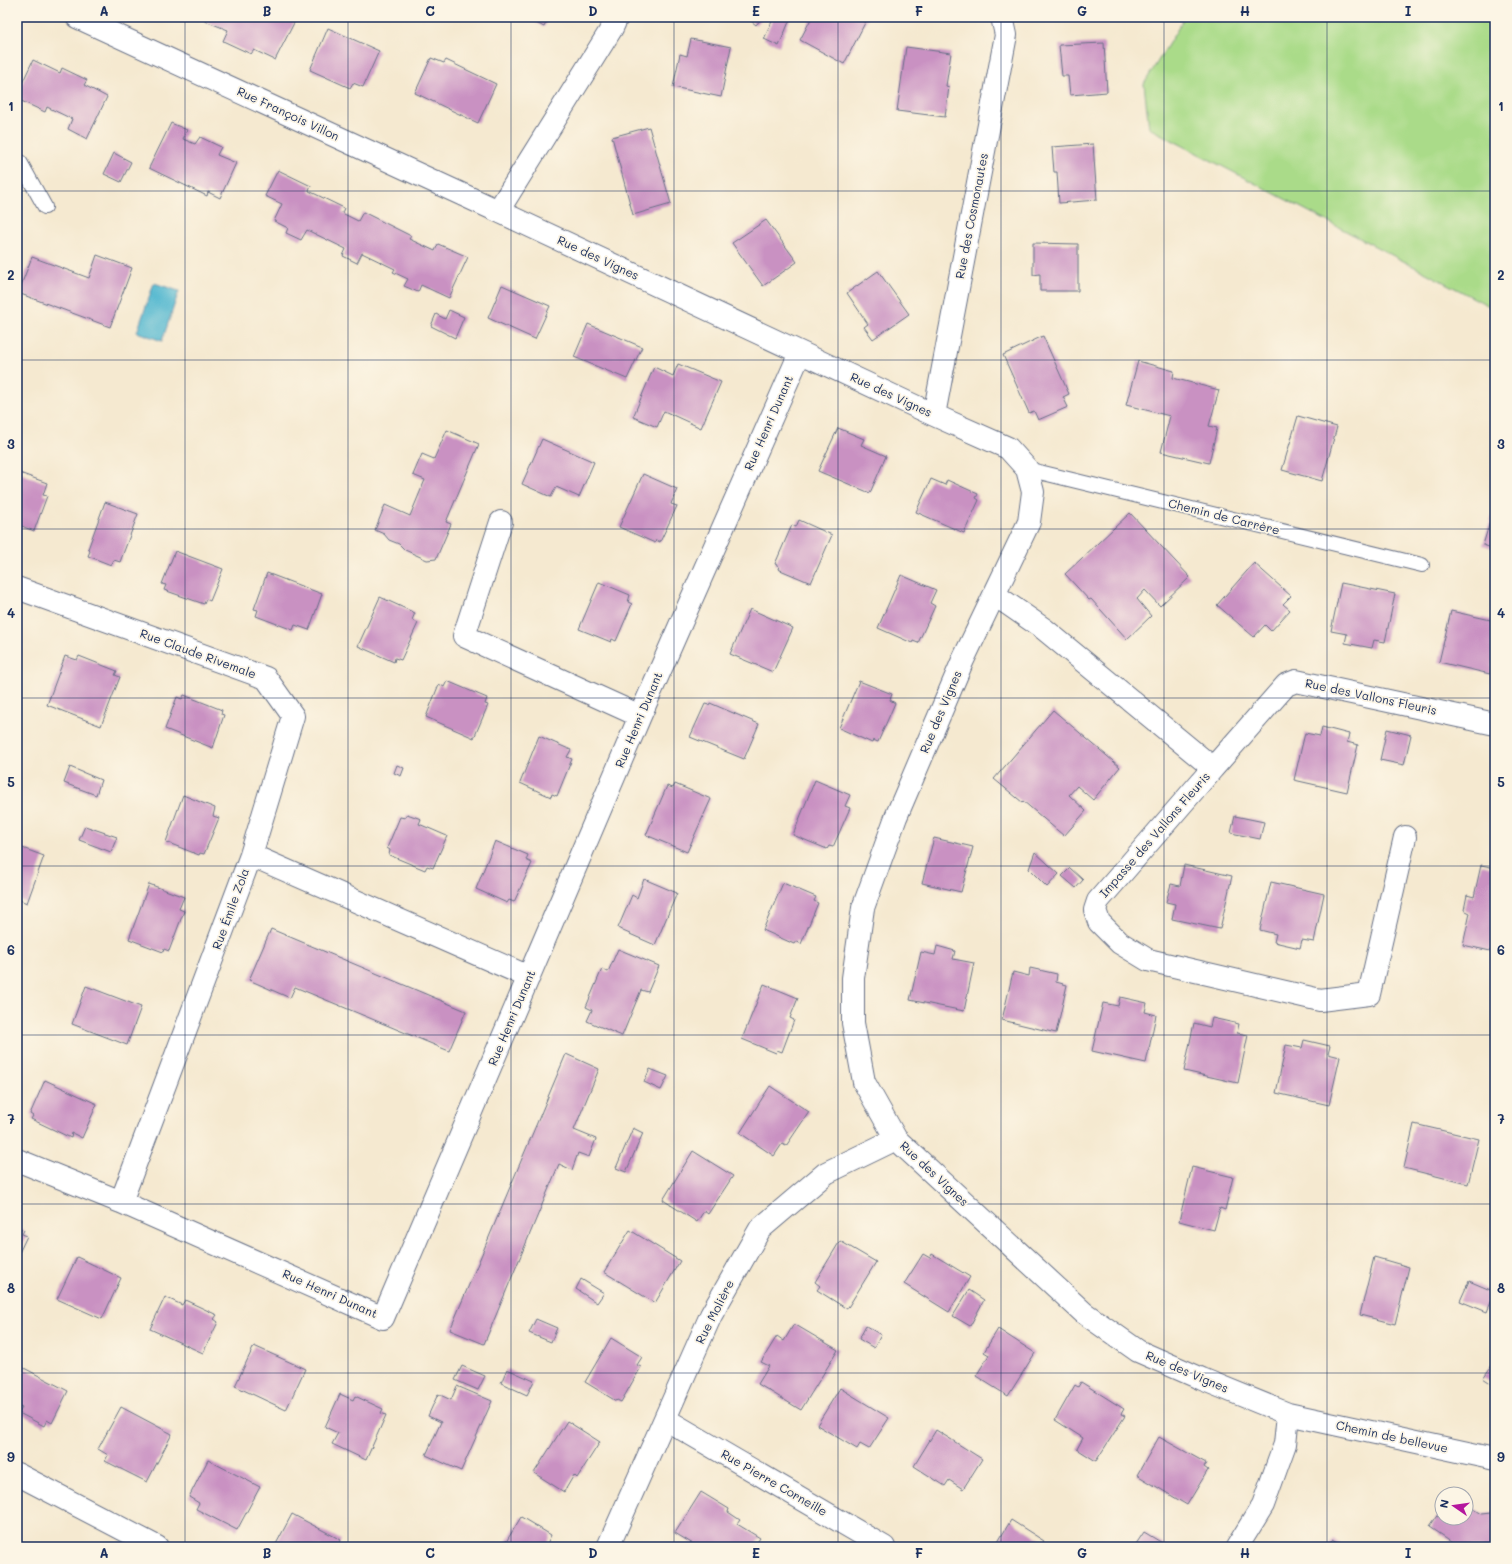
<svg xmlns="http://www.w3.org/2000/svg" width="1512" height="1564" font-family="Mali,sans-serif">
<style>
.green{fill:#aadb89;stroke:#628574}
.water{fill:#52b8d0;stroke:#367497}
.building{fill:#c991c2}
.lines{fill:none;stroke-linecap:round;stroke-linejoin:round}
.lane-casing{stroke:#677086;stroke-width:16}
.street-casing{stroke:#677086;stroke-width:24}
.lane{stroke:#fff;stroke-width:14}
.street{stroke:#fff;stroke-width:22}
.grid{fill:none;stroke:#1b2f5e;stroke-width:1;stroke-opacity:0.55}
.labels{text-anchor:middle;stroke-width:3.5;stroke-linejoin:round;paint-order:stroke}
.street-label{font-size:12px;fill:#1b2f5e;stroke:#fcf5e5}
.neatline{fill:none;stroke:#1b2f5e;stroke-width:1.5}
.grid-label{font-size:13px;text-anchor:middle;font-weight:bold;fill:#1b2f5e}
</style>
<rect width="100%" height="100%" fill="#fcf5e5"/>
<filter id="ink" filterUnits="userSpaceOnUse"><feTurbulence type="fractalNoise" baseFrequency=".025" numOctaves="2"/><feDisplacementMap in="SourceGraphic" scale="8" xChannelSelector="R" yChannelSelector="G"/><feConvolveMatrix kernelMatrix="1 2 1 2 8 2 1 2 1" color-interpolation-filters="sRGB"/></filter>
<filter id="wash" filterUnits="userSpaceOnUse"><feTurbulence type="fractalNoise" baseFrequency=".012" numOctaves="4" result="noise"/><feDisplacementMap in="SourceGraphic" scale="16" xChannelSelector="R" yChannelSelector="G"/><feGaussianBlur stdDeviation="0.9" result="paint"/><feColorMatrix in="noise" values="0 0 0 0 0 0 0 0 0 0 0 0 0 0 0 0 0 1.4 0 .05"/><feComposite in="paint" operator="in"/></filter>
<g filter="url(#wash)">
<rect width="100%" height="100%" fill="#f5e9d0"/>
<path class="green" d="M 1185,17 L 1495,17 L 1495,309 L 1149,128 L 1144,84 Z"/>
<path class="water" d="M 154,283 L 179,291 L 162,341 L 137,332 Z"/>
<g id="blocks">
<path class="building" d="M 207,17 L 287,17 L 295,21 L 275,60 L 254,50 L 251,54 L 223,41 L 228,30 L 205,21 Z
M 525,17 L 549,17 L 544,27 Z
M 746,17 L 763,17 L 756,25 Z
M 774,17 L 791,17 L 779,46 L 764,39 Z
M 812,17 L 868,17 L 844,64 L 800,40 Z
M 328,28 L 379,51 L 363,87 L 353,83 L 350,88 L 310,70 Z
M 691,39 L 731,47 L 721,97 L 673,87 L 680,54 L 687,56 Z
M 1104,43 L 1107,92 L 1070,95 L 1068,76 L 1062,76 L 1059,45 Z
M 906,47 L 951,53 L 946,86 L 949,87 L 945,117 L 897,111 Z
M 431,58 L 444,63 L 446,60 L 496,84 L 478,123 L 415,93 Z
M 33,60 L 60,73 L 62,68 L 87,80 L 84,85 L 107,97 L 87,139 L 68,129 L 72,119 L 47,107 L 45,112 L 17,99 L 17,94 Z
M 171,123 L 187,130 L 183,139 L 195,144 L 200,137 L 221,147 L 217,155 L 236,163 L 220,198 L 208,192 L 207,196 L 149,168 Z
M 649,127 L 671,204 L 633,215 L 612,137 Z
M 1093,144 L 1097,200 L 1059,203 L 1057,172 L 1054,172 L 1052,147 Z
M 114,153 L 131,162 L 121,182 L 104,174 Z
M 278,170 L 311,186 L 309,191 L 344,208 L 342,213 L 358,221 L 363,212 L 411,236 L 409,239 L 435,251 L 438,244 L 468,257 L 449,298 L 421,285 L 418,292 L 404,286 L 408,279 L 393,272 L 395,269 L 362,253 L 357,263 L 343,256 L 346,249 L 307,230 L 301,240 L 286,233 L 288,228 L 274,221 L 282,204 L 265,196 Z
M 766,220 L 797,262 L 763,286 L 732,243 Z
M 1033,243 L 1078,244 L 1078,291 L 1040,291 L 1040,274 L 1033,275 Z
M 97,255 L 132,268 L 110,327 L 18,293 L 32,257 L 89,278 Z
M 878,271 L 909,314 L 873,339 L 864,327 L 868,324 L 847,293 Z
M 502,285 L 550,306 L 535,339 L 488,318 Z
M 449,310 L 464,317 L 455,338 L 431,326 L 436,314 L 445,319 Z
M 588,324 L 642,347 L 627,379 L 574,357 Z
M 1043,336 L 1069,394 L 1063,397 L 1068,407 L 1038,420 L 1034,411 L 1029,413 L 1003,355 Z
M 1138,361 L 1174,371 L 1173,378 L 1219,390 L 1209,426 L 1217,428 L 1209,463 L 1161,452 L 1170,416 L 1126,405 Z
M 678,364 L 721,382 L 701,428 L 664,411 L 657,427 L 633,417 L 654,367 L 673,376 Z
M 1298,416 L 1337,427 L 1322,481 L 1282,470 Z
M 838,428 L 864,439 L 861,445 L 886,456 L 870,493 L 818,471 Z
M 447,430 L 479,444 L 446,522 L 451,524 L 436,559 L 427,560 L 405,550 L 399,544 L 389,540 L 384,534 L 375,530 L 385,505 L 410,516 L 425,480 L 413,475 L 422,454 L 434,459 Z
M 542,439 L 594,462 L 579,497 L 556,487 L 551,497 L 522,484 Z
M 17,472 L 47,483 L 43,495 L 47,496 L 34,531 L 19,525 L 17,529 Z
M 643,474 L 677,489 L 671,504 L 677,506 L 660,542 L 656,540 L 655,543 L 619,527 Z
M 931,479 L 945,485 L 947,480 L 978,494 L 976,498 L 979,500 L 964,533 L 916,512 Z
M 105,502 L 138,514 L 120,562 L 114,560 L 111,565 L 88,556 L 90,551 L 88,549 Z
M 1495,505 L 1495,549 L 1483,545 Z
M 1130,513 L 1190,577 L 1160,606 L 1145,590 L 1137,599 L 1151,616 L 1127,639 L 1091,599 L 1089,600 L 1065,574 Z
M 799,520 L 832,535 L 811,583 L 778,569 L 779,566 L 775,564 L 792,525 L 796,527 Z
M 175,551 L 223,569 L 210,601 L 206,599 L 204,604 L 164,590 L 166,585 L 162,584 Z
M 1254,563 L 1291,596 L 1283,604 L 1290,610 L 1271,631 L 1265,625 L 1254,637 L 1217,605 Z
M 267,573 L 322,594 L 309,630 L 295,625 L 293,630 L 256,616 L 258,610 L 254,609 Z
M 901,575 L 936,590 L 930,603 L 935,606 L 918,643 L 913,641 L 912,643 L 878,628 Z
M 599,582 L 630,595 L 628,602 L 632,604 L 616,641 L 612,639 L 611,642 L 579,629 Z
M 1341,583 L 1395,594 L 1385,642 L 1374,640 L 1372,648 L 1345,643 L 1347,634 L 1331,631 Z
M 380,597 L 415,613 L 412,620 L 418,623 L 401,660 L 395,658 L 394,662 L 358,646 Z
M 750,609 L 793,628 L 773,672 L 730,654 Z
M 1451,611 L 1495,621 L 1495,654 L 1490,674 L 1439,662 Z
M 17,633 L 20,634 L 18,639 L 22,641 L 17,654 Z
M 65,656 L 77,660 L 79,656 L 117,671 L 115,675 L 120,677 L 101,726 L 47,705 Z
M 447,681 L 487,698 L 485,704 L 488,705 L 474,738 L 426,717 L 439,684 L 444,687 Z
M 859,681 L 892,694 L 890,700 L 895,703 L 878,742 L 873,740 L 872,743 L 839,728 Z
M 184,695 L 222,710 L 221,714 L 224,715 L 213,748 L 165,729 L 177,697 L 182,699 Z
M 710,703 L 759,724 L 744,759 L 690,737 L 705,704 L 709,705 Z
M 1053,710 L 1120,767 L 1093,800 L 1077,786 L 1069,795 L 1086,811 L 1064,836 L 1023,801 L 1022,802 L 994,779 Z
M 1322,727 L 1349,734 L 1347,742 L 1358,745 L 1347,792 L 1294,780 L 1305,733 L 1320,736 Z
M 1387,729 L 1411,735 L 1404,765 L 1380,760 Z
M 539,736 L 571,750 L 567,757 L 572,759 L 557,796 L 552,794 L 551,797 L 520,783 Z
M 397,765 L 404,768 L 401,776 L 394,773 Z
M 70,767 L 101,780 L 96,795 L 64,783 Z
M 815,780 L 850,795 L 845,806 L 850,808 L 833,847 L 829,846 L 827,849 L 793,835 Z
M 675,784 L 711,799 L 687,852 L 646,835 L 667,786 L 673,788 Z
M 183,795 L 215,808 L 213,816 L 219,818 L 204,854 L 200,853 L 199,855 L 166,842 Z
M 407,814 L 421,819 L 419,824 L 447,836 L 433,868 L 427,866 L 425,870 L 389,855 L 390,850 L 387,848 L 400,817 L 405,818 Z
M 1235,816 L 1264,822 L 1260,839 L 1231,833 Z
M 85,826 L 117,837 L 111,852 L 79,840 Z
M 934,838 L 973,847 L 961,892 L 922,883 Z
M 495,841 L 528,855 L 526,860 L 532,863 L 514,902 L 509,900 L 507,903 L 476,889 Z
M 17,846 L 44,856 L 27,903 L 17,899 Z
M 1035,852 L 1059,874 L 1047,887 L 1029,869 Z
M 1184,865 L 1232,876 L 1220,929 L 1172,919 L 1175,904 L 1166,902 L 1171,884 L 1180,886 Z
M 1481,865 L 1495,868 L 1495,952 L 1463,945 L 1470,913 L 1464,910 L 1467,895 L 1474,897 Z
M 1070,868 L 1083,880 L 1076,888 L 1062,876 Z
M 644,879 L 677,893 L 655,945 L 623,931 L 618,928 L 632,895 L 637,898 Z
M 1271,882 L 1324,894 L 1314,942 L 1302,940 L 1300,948 L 1274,942 L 1276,934 L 1260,930 Z
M 783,883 L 816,897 L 814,901 L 818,903 L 801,944 L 796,941 L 794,944 L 763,930 Z
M 149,884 L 184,897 L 179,909 L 184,911 L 169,951 L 164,949 L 163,952 L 129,939 Z
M 271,929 L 466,1011 L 449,1051 L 295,987 L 290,998 L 249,980 Z
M 937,946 L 955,951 L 953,959 L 974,963 L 964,1011 L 910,1000 L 921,952 L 935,955 Z
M 618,949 L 659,966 L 648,992 L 641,990 L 622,1036 L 587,1021 L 592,1010 L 586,1007 L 602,969 L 608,972 Z
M 1030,968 L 1057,974 L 1056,982 L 1067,985 L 1056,1033 L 1002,1020 L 1013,972 L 1029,976 Z
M 764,984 L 798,998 L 790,1018 L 794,1020 L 782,1052 L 777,1050 L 776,1053 L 742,1039 Z
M 86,986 L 141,1007 L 127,1045 L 72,1024 Z
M 1120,997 L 1147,1003 L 1145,1012 L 1156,1015 L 1146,1063 L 1092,1051 L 1103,1003 L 1118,1006 Z
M 1212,1018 L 1239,1024 L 1237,1033 L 1248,1035 L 1238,1083 L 1184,1071 L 1194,1023 L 1210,1027 Z
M 1304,1040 L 1330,1046 L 1328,1054 L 1340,1057 L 1329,1105 L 1276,1093 L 1286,1045 L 1302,1048 Z
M 566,1054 L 599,1069 L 574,1130 L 596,1139 L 589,1157 L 578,1153 L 572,1170 L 559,1164 L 484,1344 L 450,1330 Z
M 650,1069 L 668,1076 L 661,1090 L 644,1082 Z
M 45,1080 L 97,1104 L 82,1138 L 72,1133 L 71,1138 L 31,1119 L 33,1116 L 30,1114 Z
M 770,1086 L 809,1112 L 786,1146 L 782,1144 L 774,1156 L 740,1133 Z
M 1414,1124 L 1479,1139 L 1468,1184 L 1404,1168 Z
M 633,1128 L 643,1133 L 626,1172 L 616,1168 Z
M 693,1151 L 733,1176 L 708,1214 L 704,1211 L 697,1222 L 663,1200 Z
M 1192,1167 L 1233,1177 L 1225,1210 L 1220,1208 L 1214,1230 L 1179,1221 Z
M 17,1227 L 24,1230 L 22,1234 L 27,1236 L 17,1257 Z
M 630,1230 L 680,1261 L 655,1303 L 604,1272 Z
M 840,1241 L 876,1262 L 847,1309 L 817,1290 L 820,1286 L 815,1282 Z
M 923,1254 L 930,1258 L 932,1254 L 970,1277 L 949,1312 L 904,1284 Z
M 77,1257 L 121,1278 L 102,1319 L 57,1299 Z
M 1374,1257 L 1409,1267 L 1395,1324 L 1360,1315 Z
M 581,1279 L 604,1293 L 597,1303 L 576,1289 Z
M 1469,1281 L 1495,1292 L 1487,1312 L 1460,1301 Z
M 969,1290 L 984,1300 L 970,1326 L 953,1316 Z
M 165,1297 L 182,1305 L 185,1300 L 217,1315 L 214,1319 L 218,1322 L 203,1353 L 150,1329 Z
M 536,1319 L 557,1328 L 551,1342 L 529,1333 Z
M 794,1324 L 838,1350 L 801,1410 L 758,1384 L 769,1366 L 761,1362 L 777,1336 L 784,1341 Z
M 866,1326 L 881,1335 L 874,1348 L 859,1339 Z
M 998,1329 L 1035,1353 L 1008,1396 L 976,1376 L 989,1355 L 984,1352 Z
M 611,1338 L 642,1357 L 637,1365 L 641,1367 L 621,1402 L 617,1400 L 616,1401 L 585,1382 Z
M 254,1346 L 305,1369 L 286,1410 L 235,1386 Z
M 1495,1361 L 1495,1386 L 1483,1378 Z
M 462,1366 L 485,1376 L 478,1390 L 455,1380 Z
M 22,1367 L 68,1391 L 52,1423 L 47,1420 L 44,1426 L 19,1413 L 22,1408 L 17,1406 L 17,1377 Z
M 507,1369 L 534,1381 L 527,1395 L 501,1383 Z
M 1081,1382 L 1124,1409 L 1121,1414 L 1125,1416 L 1096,1461 L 1077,1449 L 1083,1438 L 1055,1420 L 1075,1385 L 1078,1387 Z
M 457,1386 L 492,1401 L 461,1471 L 426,1455 L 441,1422 L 428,1416 L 438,1394 L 451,1400 Z
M 840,1388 L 889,1418 L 869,1449 L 860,1444 L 857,1449 L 817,1425 Z
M 340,1394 L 353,1400 L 355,1396 L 383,1409 L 381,1413 L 386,1415 L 366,1460 L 332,1444 L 338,1433 L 325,1427 Z
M 121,1407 L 172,1434 L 147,1482 L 105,1461 L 108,1455 L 98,1449 Z
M 567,1421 L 600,1442 L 577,1478 L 574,1475 L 564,1492 L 534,1473 Z
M 936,1430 L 982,1459 L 963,1489 L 949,1480 L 945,1486 L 914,1466 Z
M 1159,1437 L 1206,1463 L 1204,1467 L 1208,1470 L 1187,1505 L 1137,1475 Z
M 208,1460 L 260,1487 L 237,1530 L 196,1509 L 199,1503 L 189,1497 Z
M 701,1492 L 729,1509 L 728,1512 L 740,1520 L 737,1524 L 760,1538 L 754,1547 L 698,1547 L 675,1533 Z
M 1466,1504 L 1482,1514 L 1492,1513 L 1495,1515 L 1495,1547 L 1460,1547 L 1430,1527 L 1442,1510 L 1442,1518 L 1466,1518 Z
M 292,1514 L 341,1540 L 338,1547 L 275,1546 Z
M 521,1517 L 551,1535 L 547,1544 L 551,1547 L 503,1547 Z
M 1011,1520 L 1044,1541 L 1040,1547 L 995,1547 Z
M 1144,1532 L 1169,1547 L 1134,1547 Z
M 1333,1539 L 1346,1547 L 1327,1547 Z"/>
</g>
</g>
<g filter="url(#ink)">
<use href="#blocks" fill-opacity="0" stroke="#677086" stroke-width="1"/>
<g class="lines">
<g class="lane-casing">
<path id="lane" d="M 17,161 L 20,162 L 45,207
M 1027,469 L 1422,565"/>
</g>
<g class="street-casing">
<path id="street" d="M 77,17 L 498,211
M 617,17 L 612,28 L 498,211 L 934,415 L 1008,448 L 1027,469 L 1033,492 L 1029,522 L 963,660 L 896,817 L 863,908 L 853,978 L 853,1023 L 864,1082 L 896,1139 L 1084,1313 L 1138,1351 L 1202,1379 L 1288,1414 L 1495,1459
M 934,415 L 1006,35 L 1002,17
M 501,522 L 464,636 L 640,716
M 17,588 L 266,678 L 293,716 L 251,855
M 995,595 L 1044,629 L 1213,768 L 1098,901 L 1095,910 L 1099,922 L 1120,943 L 1148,960 L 1320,1000 L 1369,994 L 1405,837
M 1213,768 L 1286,685 L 1296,681 L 1495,724
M 17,1160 L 121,1202 L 383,1318 L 640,716 L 800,353
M 121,1202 L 251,855 L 529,977
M 665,1419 L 884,1547
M 17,1474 L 157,1547
M 608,1547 L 711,1315 L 760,1229 L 826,1173 L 896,1139
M 1237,1547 L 1263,1505 L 1285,1444 L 1288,1414"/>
</g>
<use href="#lane" class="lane"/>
<use href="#street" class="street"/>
</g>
</g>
<path class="grid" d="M 185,17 L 185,1547M 348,17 L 348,1547M 511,17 L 511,1547M 674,17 L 674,1547M 838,17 L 838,1547M 1001,17 L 1001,1547M 1164,17 L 1164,1547M 1327,17 L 1327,1547M 17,191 L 1495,191M 17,360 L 1495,360M 17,529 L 1495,529M 17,698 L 1495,698M 17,866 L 1495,866M 17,1035 L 1495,1035M 17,1204 L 1495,1204M 17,1373 L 1495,1373"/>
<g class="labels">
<g class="street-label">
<text transform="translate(288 114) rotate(25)" y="4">Rue François Villon</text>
<text transform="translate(972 216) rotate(-79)" y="4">Rue des Cosmonautes</text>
<text transform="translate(598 258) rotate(25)" y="4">Rue des Vignes</text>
<text transform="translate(891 395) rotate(25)" y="4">Rue des Vignes</text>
<text transform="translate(769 423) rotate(-66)" y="4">Rue Henri Dunant</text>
<text transform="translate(1224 517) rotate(14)" y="4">Chemin de Carrère</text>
<text transform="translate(198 654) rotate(20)" y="4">Rue Claude Rivemale</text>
<text transform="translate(1371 697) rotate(12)" y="4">Rue des Vallons Fleuris</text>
<text transform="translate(941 712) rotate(-67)" y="4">Rue des Vignes</text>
<text transform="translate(639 720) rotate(-67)" y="4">Rue Henri Dunant</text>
<text transform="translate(1155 835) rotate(-49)" y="4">Impasse des Vallons Fleuris</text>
<text transform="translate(231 909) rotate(-70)" y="4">Rue Émile Zola</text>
<text transform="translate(512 1018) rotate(-67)" y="4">Rue Henri Dunant</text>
<text transform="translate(934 1174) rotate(43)" y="4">Rue des Vignes</text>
<text transform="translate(330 1294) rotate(24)" y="4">Rue Henri Dunant</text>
<text transform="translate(715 1312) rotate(-63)" y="4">Rue Molière</text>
<text transform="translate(1187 1372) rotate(23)" y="4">Rue des Vignes</text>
<text transform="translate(1392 1437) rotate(12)" y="4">Chemin de bellevue</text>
<text transform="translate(774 1483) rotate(30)" y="4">Rue Pierre Corneille</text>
</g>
</g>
<rect width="1512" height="1564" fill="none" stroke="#fcf5e5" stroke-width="44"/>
<g transform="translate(1454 1506) rotate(283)"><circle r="19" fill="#fcf5e5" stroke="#a2a6af"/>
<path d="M0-3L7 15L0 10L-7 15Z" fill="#b5179e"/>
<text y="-6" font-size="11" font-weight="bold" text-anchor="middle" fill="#1b2f5e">N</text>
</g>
<rect x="22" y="22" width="1468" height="1520" class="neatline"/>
<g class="grid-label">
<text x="104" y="16">A</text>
<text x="267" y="16">B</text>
<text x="430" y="16">C</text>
<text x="593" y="16">D</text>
<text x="756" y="16">E</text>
<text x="919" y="16">F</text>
<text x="1082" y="16">G</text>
<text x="1245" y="16">H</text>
<text x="1408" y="16">I</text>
<text x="11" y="111">1</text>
<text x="1501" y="111">1</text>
<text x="11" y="280">2</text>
<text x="1501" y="280">2</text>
<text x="11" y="449">3</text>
<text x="1501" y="449">3</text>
<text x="11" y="618">4</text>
<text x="1501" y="618">4</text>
<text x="11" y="787">5</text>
<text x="1501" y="787">5</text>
<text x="11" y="955">6</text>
<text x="1501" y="955">6</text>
<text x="11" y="1124">7</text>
<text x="1501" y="1124">7</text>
<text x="11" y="1293">8</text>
<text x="1501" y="1293">8</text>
<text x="11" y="1462">9</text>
<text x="1501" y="1462">9</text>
<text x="104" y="1558">A</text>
<text x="267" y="1558">B</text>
<text x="430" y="1558">C</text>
<text x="593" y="1558">D</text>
<text x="756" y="1558">E</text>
<text x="919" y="1558">F</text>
<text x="1082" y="1558">G</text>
<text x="1245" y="1558">H</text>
<text x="1408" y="1558">I</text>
</g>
</svg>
